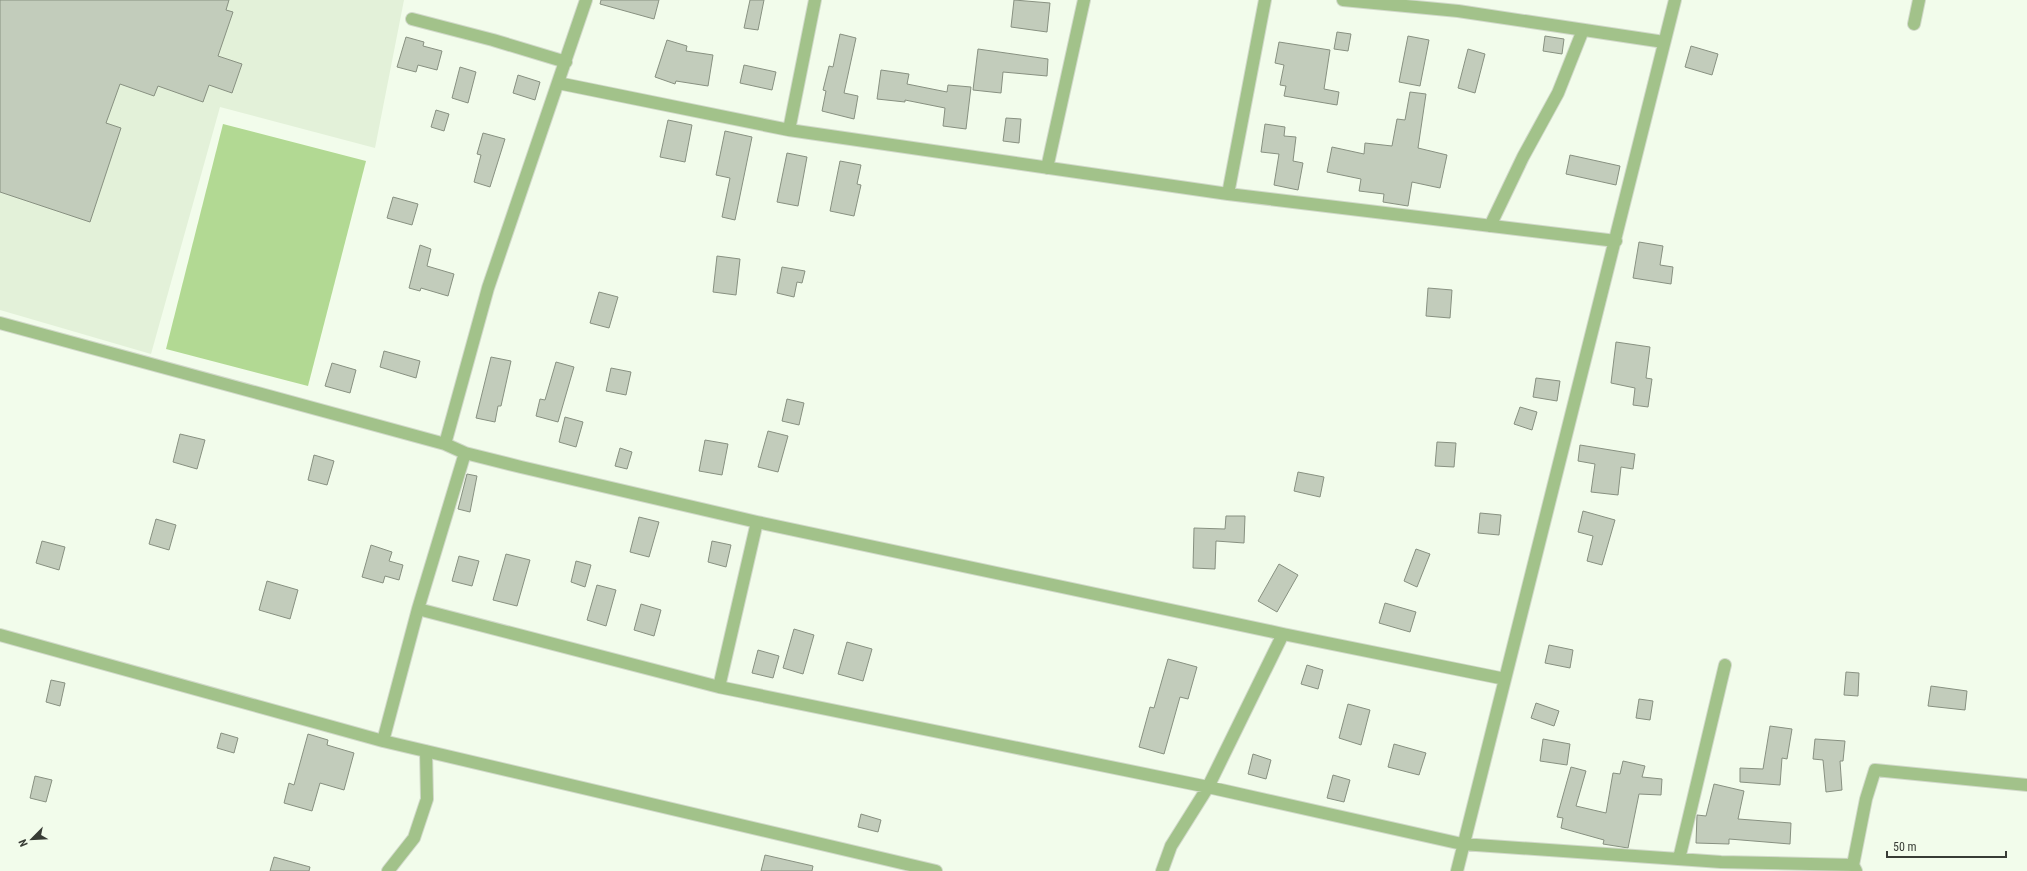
<svg xmlns="http://www.w3.org/2000/svg" width="2027" height="871" font-family="'Roboto Condensed',sans-serif">
<style>
.built{fill:#e3f1d9}
.green{fill:#b2d993}
.building{fill:#c2ccbb;stroke:#889181}
.lines{fill:none;stroke-linecap:round;stroke-linejoin:round}
.street-casing{stroke:#d1d9ca;stroke-width:14}
.street{stroke:#a2c28a;stroke-width:12}
</style>
<rect width="100%" height="100%" fill="#f2fceb"/>
<path class="built" d="M 0,0 L 404,0 L 375,148 L 220,107 L 151,354 L 0,310 Z"/>
<path class="green" d="M 223,124 L 366,161 L 308,386 L 166,349 Z"/>
<path class="building" d="M 0,0 L 229,0 L 226,10 L 233,12 L 218,56 L 242,64 L 232,93 L 209,85 L 203,102 L 158,86 L 154,96 L 120,84 L 106,123 L 121,128 L 90,222 L 0,192 Z
M 601,0 L 659,0 L 654,19 L 600,4 Z
M 750,0 L 764,0 L 758,30 L 744,28 Z
M 1014,0 L 1050,3 L 1047,32 L 1011,27 Z
M 1337,32 L 1351,34 L 1348,51 L 1334,49 Z
M 840,34 L 856,38 L 844,93 L 858,96 L 854,119 L 822,111 L 826,91 L 823,90 L 829,66 L 833,67 Z
M 1408,36 L 1429,40 L 1420,86 L 1399,82 Z
M 1545,36 L 1564,39 L 1562,54 L 1543,51 Z
M 406,37 L 424,42 L 423,46 L 442,51 L 437,70 L 418,65 L 416,72 L 397,67 Z
M 667,40 L 687,46 L 686,51 L 713,55 L 708,86 L 676,81 L 675,84 L 655,77 Z
M 1279,42 L 1330,50 L 1324,89 L 1339,92 L 1337,105 L 1284,96 L 1286,86 L 1280,85 L 1284,65 L 1275,63 Z
M 1691,46 L 1718,54 L 1712,75 L 1685,67 Z
M 978,49 L 1048,59 L 1047,76 L 1003,72 L 1001,93 L 973,90 Z
M 1468,49 L 1485,54 L 1475,93 L 1458,88 Z
M 744,65 L 776,72 L 772,90 L 740,83 Z
M 460,67 L 476,72 L 468,103 L 452,98 Z
M 881,70 L 909,74 L 907,84 L 947,92 L 948,85 L 971,87 L 966,129 L 943,126 L 945,108 L 905,100 L 905,102 L 877,99 Z
M 518,75 L 540,82 L 535,100 L 513,93 Z
M 1410,92 L 1426,94 L 1418,148 L 1447,155 L 1440,188 L 1412,182 L 1408,206 L 1383,202 L 1384,194 L 1359,191 L 1361,179 L 1327,172 L 1332,147 L 1364,154 L 1365,143 L 1392,146 L 1397,119 L 1405,120 Z
M 436,110 L 449,114 L 444,131 L 431,127 Z
M 1006,118 L 1021,119 L 1019,143 L 1003,141 Z
M 668,120 L 692,125 L 685,162 L 660,157 Z
M 1265,124 L 1285,127 L 1284,136 L 1296,137 L 1293,161 L 1303,163 L 1298,190 L 1274,185 L 1279,154 L 1261,152 Z
M 725,131 L 752,137 L 735,220 L 722,217 L 730,178 L 716,175 Z
M 483,133 L 505,139 L 490,187 L 474,182 L 481,155 L 477,154 Z
M 787,153 L 807,157 L 798,206 L 777,202 Z
M 1570,155 L 1620,166 L 1616,185 L 1566,174 Z
M 840,161 L 861,165 L 857,184 L 861,185 L 854,216 L 830,211 Z
M 393,197 L 418,204 L 412,225 L 387,218 Z
M 1639,242 L 1663,246 L 1660,265 L 1673,267 L 1671,284 L 1633,278 Z
M 420,245 L 431,249 L 427,266 L 454,274 L 448,296 L 421,288 L 420,291 L 409,288 Z
M 717,256 L 740,259 L 736,295 L 713,292 Z
M 782,267 L 805,271 L 802,283 L 797,282 L 794,297 L 777,293 Z
M 1428,288 L 1452,290 L 1450,318 L 1426,316 Z
M 599,292 L 618,297 L 609,328 L 590,323 Z
M 1616,342 L 1650,347 L 1646,378 L 1652,379 L 1648,407 L 1633,405 L 1635,388 L 1611,383 Z
M 384,351 L 420,361 L 416,378 L 380,367 Z
M 491,357 L 511,361 L 501,406 L 498,406 L 495,422 L 476,418 Z
M 556,362 L 574,367 L 558,422 L 536,416 L 540,399 L 545,400 Z
M 332,363 L 356,370 L 350,393 L 325,386 Z
M 611,368 L 631,372 L 626,395 L 606,391 Z
M 1536,378 L 1560,381 L 1557,401 L 1533,397 Z
M 787,399 L 804,403 L 799,425 L 782,421 Z
M 1520,407 L 1537,412 L 1532,430 L 1514,424 Z
M 565,417 L 583,422 L 576,447 L 559,442 Z
M 768,431 L 788,436 L 778,472 L 758,467 Z
M 180,434 L 205,440 L 197,469 L 173,462 Z
M 705,440 L 728,444 L 722,475 L 699,471 Z
M 1437,442 L 1456,443 L 1454,467 L 1435,466 Z
M 1580,445 L 1635,454 L 1633,469 L 1621,467 L 1618,495 L 1591,492 L 1595,464 L 1578,461 Z
M 620,448 L 632,452 L 627,469 L 615,466 Z
M 314,455 L 334,461 L 327,485 L 308,480 Z
M 1298,472 L 1324,477 L 1320,497 L 1294,491 Z
M 467,474 L 477,476 L 470,512 L 458,509 Z
M 1583,511 L 1615,520 L 1602,565 L 1587,561 L 1593,536 L 1578,532 Z
M 1480,513 L 1501,515 L 1499,535 L 1478,533 Z
M 1226,516 L 1245,516 L 1244,543 L 1216,541 L 1215,569 L 1193,568 L 1194,528 L 1225,529 Z
M 639,517 L 659,522 L 649,557 L 630,552 Z
M 156,519 L 176,525 L 169,550 L 149,544 Z
M 42,541 L 65,547 L 59,570 L 36,563 Z
M 712,541 L 731,545 L 726,567 L 708,562 Z
M 371,545 L 392,552 L 389,561 L 403,565 L 399,580 L 385,576 L 383,583 L 362,577 Z
M 1416,549 L 1430,554 L 1417,587 L 1404,581 Z
M 506,554 L 530,560 L 517,606 L 493,600 Z
M 459,556 L 479,561 L 472,586 L 452,581 Z
M 576,561 L 591,565 L 585,587 L 571,582 Z
M 1279,564 L 1298,575 L 1277,612 L 1258,601 Z
M 267,581 L 298,590 L 290,619 L 259,610 Z
M 597,585 L 616,590 L 606,626 L 587,620 Z
M 1385,603 L 1416,612 L 1410,632 L 1379,623 Z
M 641,604 L 661,610 L 654,636 L 634,630 Z
M 794,629 L 814,635 L 803,674 L 783,668 Z
M 847,642 L 872,649 L 863,681 L 838,674 Z
M 1549,645 L 1573,650 L 1570,668 L 1545,663 Z
M 758,650 L 779,656 L 773,678 L 752,673 Z
M 1168,659 L 1197,667 L 1188,699 L 1180,697 L 1164,754 L 1139,747 L 1150,707 L 1154,708 Z
M 1307,665 L 1323,670 L 1318,689 L 1301,684 Z
M 1846,672 L 1859,673 L 1858,696 L 1844,695 Z
M 51,680 L 65,683 L 60,706 L 46,702 Z
M 1931,686 L 1967,691 L 1965,710 L 1928,706 Z
M 1639,699 L 1653,701 L 1650,720 L 1636,718 Z
M 1536,703 L 1559,711 L 1554,726 L 1531,718 Z
M 1348,704 L 1370,710 L 1361,745 L 1339,738 Z
M 1770,726 L 1792,729 L 1787,759 L 1782,758 L 1780,785 L 1740,782 L 1740,768 L 1763,769 Z
M 221,733 L 238,738 L 234,753 L 217,748 Z
M 308,734 L 328,740 L 327,745 L 354,753 L 344,790 L 320,783 L 312,811 L 284,803 L 289,783 L 294,785 Z
M 1543,739 L 1570,744 L 1567,765 L 1540,761 Z
M 1815,739 L 1845,741 L 1843,761 L 1840,761 L 1842,790 L 1826,792 L 1823,760 L 1813,759 Z
M 1394,744 L 1426,753 L 1419,775 L 1388,767 Z
M 1253,754 L 1271,760 L 1266,779 L 1248,774 Z
M 1623,761 L 1645,766 L 1642,777 L 1662,779 L 1661,795 L 1639,794 L 1628,848 L 1603,844 L 1604,840 L 1561,828 L 1563,818 L 1557,817 L 1571,767 L 1586,771 L 1576,806 L 1606,813 L 1613,773 L 1620,774 Z
M 1333,775 L 1350,780 L 1344,802 L 1327,798 Z
M 35,776 L 52,780 L 46,802 L 30,798 Z
M 1714,784 L 1744,791 L 1738,819 L 1791,823 L 1790,844 L 1729,839 L 1729,844 L 1696,843 L 1697,815 L 1706,816 Z
M 861,814 L 881,820 L 878,832 L 858,827 Z
M 765,855 L 813,866 L 812,871 L 761,871 Z
M 274,857 L 310,867 L 309,871 L 270,871 Z"/>
<g class="lines">
<g class="street-casing">
<path id="street" d="M 1343,0 L 1458,11 L 1664,42
M 412,19 L 493,40 L 566,62
M 1914,24 L 1919,0
M 558,83 L 789,130 L 1228,194 L 1616,241
M 789,130 L 815,0
M 1047,168 L 1084,0
M 1228,194 L 1265,0
M 1490,226 L 1523,157 L 1558,93 L 1583,30
M 0,323 L 445,444 L 465,453 L 521,467 L 757,522 L 1283,634 L 1505,679
M 445,444 L 488,288 L 586,0
M 418,609 L 719,687 L 1208,787 L 1462,844 L 1721,862 L 1853,865
M 0,635 L 383,741 L 936,871
M 719,687 L 757,522
M 383,741 L 418,609 L 465,453
M 1679,859 L 1725,665
M 388,871 L 414,838 L 427,799 L 426,751
M 1162,871 L 1171,846 L 1208,787 L 1283,634
M 1457,871 L 1675,0
M 1856,871 L 1853,865 L 1866,799 L 1875,770 L 2027,785"/>
</g>
<use href="#street" class="street"/>
</g>
<g transform="translate(32 839) rotate(246)" stroke="#f2fceb" stroke-width="3" paint-order="stroke">
<path d="M0-3L7 15L0 10L-7 15Z" fill="#383c35"/>
<text y="-6" font-size="11" font-weight="bold" text-anchor="middle" fill="#383c35">N</text>
</g>
<path d="M1887 851v6h119v-6" fill="none" stroke="#383c35" stroke-width="2"/>
<text x="1893" y="851" font-size="12" fill="#383c35" stroke="#f2fceb" stroke-width="3" paint-order="stroke">50 m</text>
</svg>
